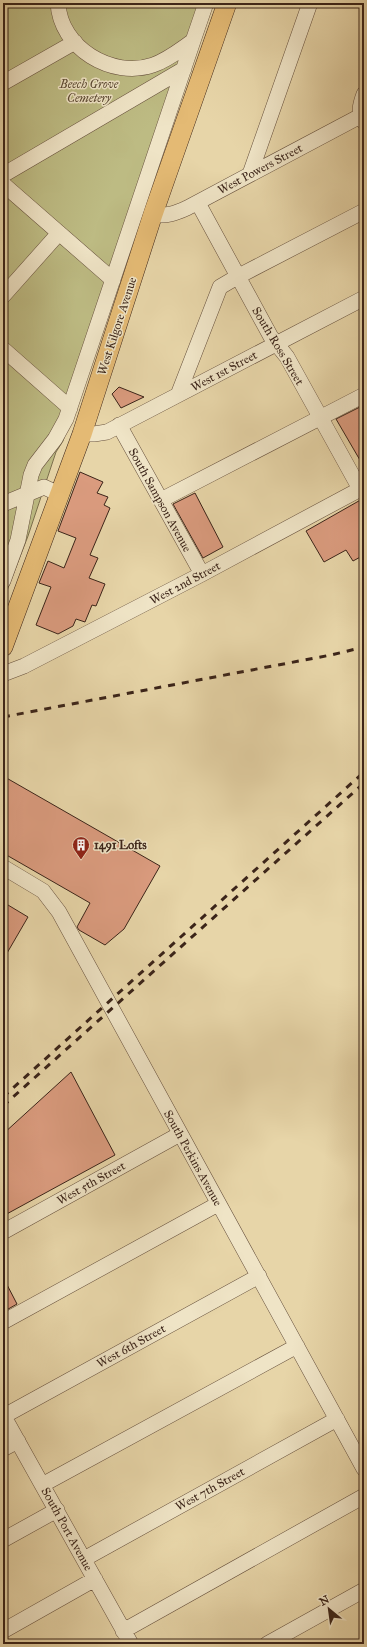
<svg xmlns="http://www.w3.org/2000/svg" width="367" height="1647" font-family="'IM FELL Great Primer',serif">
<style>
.green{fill:#bdbb83;stroke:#7c704e}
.building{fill:#da9b7e;stroke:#3b2419}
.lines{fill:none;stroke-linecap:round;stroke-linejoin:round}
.minor-casing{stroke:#66503d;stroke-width:16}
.major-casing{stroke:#3b2419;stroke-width:20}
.minor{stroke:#efe4c6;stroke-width:15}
.major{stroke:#e4ba74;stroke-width:19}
.rail{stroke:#3b2419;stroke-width:3;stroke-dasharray:7 7;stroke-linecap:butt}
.labels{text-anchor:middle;stroke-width:3;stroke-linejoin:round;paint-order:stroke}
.park-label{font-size:12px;font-style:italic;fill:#5c4a34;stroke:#efe4c6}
.street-label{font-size:12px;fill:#3b2419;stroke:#efe4c6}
.poi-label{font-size:12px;font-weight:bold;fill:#3b2419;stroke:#efe4c6;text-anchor:start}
</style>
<rect width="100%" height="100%" fill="#e7d5a8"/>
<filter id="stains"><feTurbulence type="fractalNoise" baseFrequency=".005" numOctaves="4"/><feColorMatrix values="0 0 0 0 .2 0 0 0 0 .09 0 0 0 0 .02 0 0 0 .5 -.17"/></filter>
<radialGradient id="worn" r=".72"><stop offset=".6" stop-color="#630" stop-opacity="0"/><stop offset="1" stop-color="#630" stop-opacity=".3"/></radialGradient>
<path class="green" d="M 3,3 L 210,3 L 63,441 L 56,452 L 28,536 L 3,601 Z"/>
<path class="building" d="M 119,387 L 144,397 L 121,408 L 112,394 Z
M 364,405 L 364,467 L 336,419 Z
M 80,472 L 103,482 L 97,493 L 108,497 L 104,505 L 110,508 L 90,555 L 98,558 L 89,578 L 105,584 L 96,606 L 92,605 L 85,622 L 76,619 L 73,626 L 58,634 L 36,625 L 51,587 L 39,583 L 48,561 L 64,568 L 76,538 L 58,531 Z
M 195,493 L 223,547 L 203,558 L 173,504 Z
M 364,498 L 364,555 L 353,561 L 346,550 L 324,562 L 306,531 Z
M 3,776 L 160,866 L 124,929 L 105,945 L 79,930 L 77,927 L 90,903 L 3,853 Z
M 3,902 L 28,917 L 3,960 Z
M 71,1072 L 115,1155 L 3,1216 L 3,1134 Z
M 3,1277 L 17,1304 L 3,1312 Z"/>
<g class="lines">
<g class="minor-casing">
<path id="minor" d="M 58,3 C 60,48 112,79 153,65 C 168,60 181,49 193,41 L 206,3
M 3,83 L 75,42
M 364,94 C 360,105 358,112 364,122
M 250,174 L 310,3
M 3,175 L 184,69
M 3,184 L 113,280
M 198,203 L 271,337 L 287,357 L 360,489
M 153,214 C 166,217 176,213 187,208 L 364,114
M 3,296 L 59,233
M 3,349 L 70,408
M 178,395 L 220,287 L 237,277 L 364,211
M 119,425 L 202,574
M 82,434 L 94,434 L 107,432 L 364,298
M 161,500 L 364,395
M 3,504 L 44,487 L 59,494
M 3,581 L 18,540 L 31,475 L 35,465 L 55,439 L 66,419 L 193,41
M 3,674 L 24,666 L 202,574 L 364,487
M 3,867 L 43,891 L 59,912 L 364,1469
M 3,1232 L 180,1134
M 3,1322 L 218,1204
M 3,1415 L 131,1644
M 4,1416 L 259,1276
M 3,1449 L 18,1441
M 42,1485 L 297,1346
M 3,1540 L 57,1510
M 84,1559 L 337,1419
M 3,1631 L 95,1579
M 123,1631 L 364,1496
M 267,1644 L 364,1590"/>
</g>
<g class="major-casing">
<path id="major" d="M 3,647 L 82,434 L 153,214 L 227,3"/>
</g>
<use href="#minor" class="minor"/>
<use href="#major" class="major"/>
<path class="rail" d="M 3,717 L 331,655 L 364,647
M 3,1097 L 364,772
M 3,1106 L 364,783"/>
</g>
<defs>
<g id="building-pin" transform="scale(0.9)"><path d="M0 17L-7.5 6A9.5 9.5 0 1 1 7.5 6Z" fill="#8f2418" stroke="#efe4c6"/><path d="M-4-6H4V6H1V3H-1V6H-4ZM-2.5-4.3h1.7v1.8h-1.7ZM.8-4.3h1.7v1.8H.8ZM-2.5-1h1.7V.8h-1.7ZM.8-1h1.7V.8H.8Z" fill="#fff"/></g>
</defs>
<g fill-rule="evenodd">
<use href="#building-pin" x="81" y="845"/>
</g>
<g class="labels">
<g class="park-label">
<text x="89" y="88">Beech Grove<tspan x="89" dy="14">Cemetery</tspan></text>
</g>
<g class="street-label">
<text transform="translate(260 169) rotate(-28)" y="4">West Powers Street</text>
<text transform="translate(117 326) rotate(-72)" y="4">West Kilgore Avenue</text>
<text transform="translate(278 346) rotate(59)" y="4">South Ross Street</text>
<text transform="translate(224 371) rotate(-28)" y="4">West 1st Street</text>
<text transform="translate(160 500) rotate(61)" y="4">South Sampson Avenue</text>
<text transform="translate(185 583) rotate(-28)" y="4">West 2nd Street</text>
<text transform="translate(193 1158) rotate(61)" y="4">South Perkins Avenue</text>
<text transform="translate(91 1183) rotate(-29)" y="4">West 5th Street</text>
<text transform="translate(131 1346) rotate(-29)" y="4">West 6th Street</text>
<text transform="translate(210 1489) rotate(-29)" y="4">West 7th Street</text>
<text transform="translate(67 1529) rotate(61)" y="4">South Port Avenue</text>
</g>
<g class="poi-label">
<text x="94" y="849">1491 Lofts</text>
</g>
</g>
<rect width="367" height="1647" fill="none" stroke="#e7d5a8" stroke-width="16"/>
<rect x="4" y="4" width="359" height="1639" fill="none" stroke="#3b2419" stroke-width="2"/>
<rect x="8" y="8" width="351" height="1631" fill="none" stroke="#3b2419"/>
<g transform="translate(329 1609) rotate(331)" stroke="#efe4c6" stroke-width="3" paint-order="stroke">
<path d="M0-3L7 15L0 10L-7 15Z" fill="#3b2419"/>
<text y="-6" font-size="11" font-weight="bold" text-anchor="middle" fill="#3b2419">N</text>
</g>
<rect width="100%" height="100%" filter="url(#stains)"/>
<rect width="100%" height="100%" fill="url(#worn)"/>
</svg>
